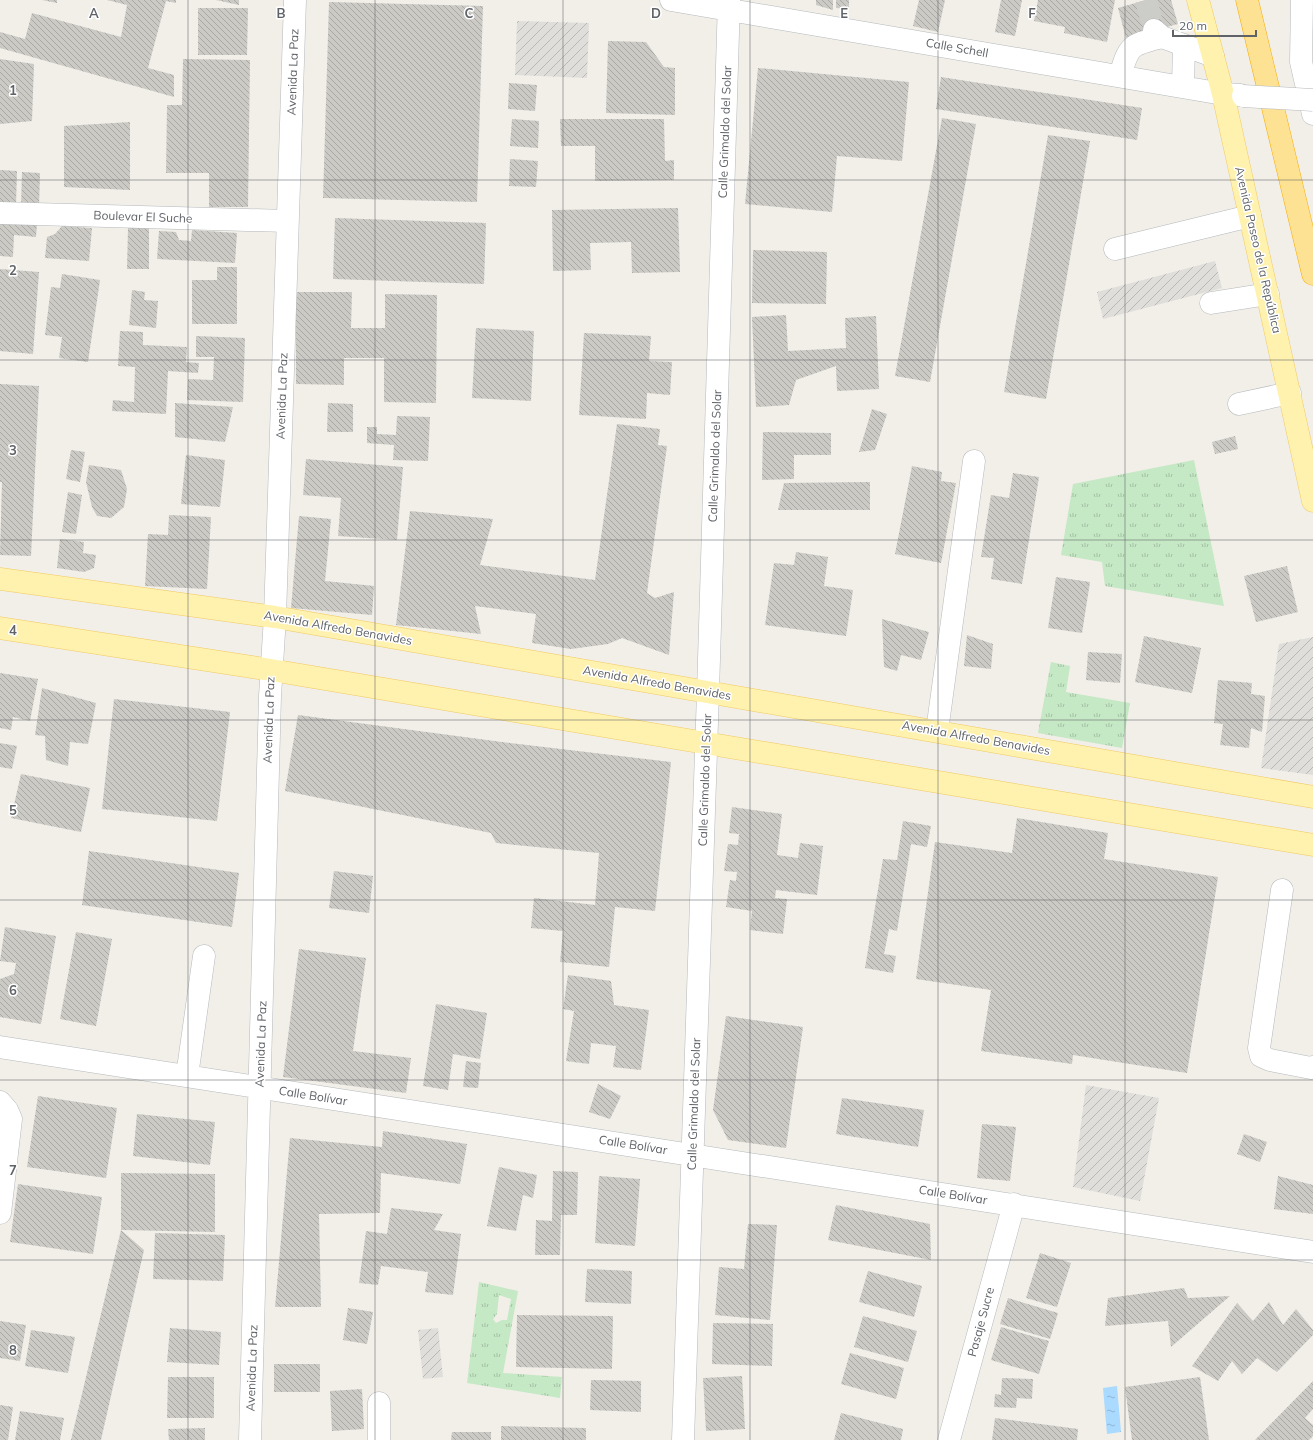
<svg xmlns="http://www.w3.org/2000/svg" width="1313" height="1440" font-family="Mulish,sans-serif">
<style>
.industrial{fill:url(#industrial-furrows)}
.grass{fill:url(#grass-tufts);fill-rule:evenodd}
.water{fill:url(#water-ripples)}
.building{fill:url(#building-back-hatch)}
.lines{fill:none;stroke-linecap:round;stroke-linejoin:round}
.minor-tunnel{stroke:#ccccc8;stroke-width:22;stroke-dasharray:22 11;stroke-linecap:butt}
.minor-casing{stroke:#b5b8bc;stroke-width:23}
.major-casing{stroke:#f2c960;stroke-width:23}
.highway-casing{stroke:#f9ab00;stroke-width:23}
.minor{stroke:#fff;stroke-width:22}
.major{stroke:#fff2af;stroke-width:22}
.highway{stroke:#fde293;stroke-width:22}
.minor-bridge-casing{stroke:#b5b8bc;stroke-width:23;stroke-linecap:butt}
.minor-bridge{stroke:#fff;stroke-width:22}
.grid{fill:none;stroke:#5f6368;stroke-width:1;stroke-opacity:0.55}
.labels{text-anchor:middle;stroke-width:3;stroke-linejoin:round;paint-order:stroke}
.street-label{font-size:12px;fill:#5f6368;stroke:#fff}
.grid-label{font-size:13px;text-anchor:middle;font-weight:bold;fill:#5f6368;stroke:#fff;stroke-width:3;stroke-linejoin:round;paint-order:stroke}
</style>
<defs>
<pattern id="industrial-furrows" width="10" height="10" patternUnits="userSpaceOnUse"><rect width="10" height="10" fill="#e0deda"/><path d="M-1 1l2-2M0 10L10 0M9 11l2-2" fill="none" stroke="#b9b8b5"/></pattern>
<pattern id="grass-tufts" width="24" height="20" patternUnits="userSpaceOnUse"><rect width="24" height="20" fill="#c5e8c5"/><path d="M3 7l-1-3M5 7V3M7 7l1-3M15 17l-1-3M17 17v-4M19 17l1-3" fill="none" stroke="#a3c0a4"/></pattern>
<pattern id="water-ripples" width="26" height="14" patternUnits="userSpaceOnUse"><rect width="26" height="14" fill="#aadaff"/><path d="M2 4q2-2 4 0t4 0M15 11q2-2 4 0t4 0" fill="none" stroke="#8eb4d2"/></pattern>
<pattern id="building-back-hatch" width="6" height="6" patternUnits="userSpaceOnUse"><rect width="6" height="6" fill="#cccac5"/><path d="M-1 5l2 2M0 0l6 6M5-1l2 2" fill="none" stroke="#a9a8a4"/></pattern>
</defs>
<rect width="100%" height="100%" fill="#f1efe8"/>
<path class="industrial" d="M 517,21 L 589,23 L 587,78 L 515,75 Z
M 1215,261 L 1222,288 L 1103,319 L 1097,292 Z
M 1313,637 L 1313,775 L 1261,768 L 1279,644 Z
M 1086,1085 L 1159,1098 L 1140,1201 L 1073,1187 Z
M 438,1328 L 443,1377 L 423,1379 L 418,1330 Z"/>
<path class="grass" d="M 1194,460 L 1224,606 L 1105,586 L 1102,562 L 1061,555 L 1073,484 Z
M 1051,662 L 1070,666 L 1066,692 L 1130,703 L 1122,748 L 1038,733 Z
M 479,1282 L 518,1291 L 503,1373 L 562,1377 L 560,1398 L 467,1383 ZM 499,1295 L 511,1299 L 507,1320 L 502,1320 L 496,1323 L 493,1319 L 497,1314 Z"/>
<path class="water" d="M 1117,1386 L 1121,1432 L 1107,1434 L 1103,1388 Z"/>
<path class="building" d="M 42,0 L 57,0 L 57,3 Z
M 107,0 L 176,0 L 176,3 L 166,1 L 148,68 L 174,75 L 174,97 L 0,48 L 0,32 L 25,39 L 32,13 L 121,37 L 127,5 Z
M 216,0 L 239,0 L 239,5 Z
M 816,0 L 833,0 L 833,10 L 816,5 Z
M 836,0 L 849,0 L 849,9 L 836,8 Z
M 919,0 L 945,0 L 938,32 L 913,26 Z
M 1001,0 L 1022,0 L 1015,36 L 995,32 Z
M 1038,0 L 1115,0 L 1107,42 L 1064,33 L 1065,27 L 1034,21 Z
M 1146,0 L 1171,0 L 1178,24 L 1126,38 L 1118,8 Z
M 329,2 L 483,6 L 477,202 L 323,198 Z
M 198,8 L 248,8 L 247,55 L 198,55 Z
M 608,41 L 646,42 L 664,67 L 675,68 L 675,115 L 606,113 Z
M 0,59 L 34,64 L 32,121 L 0,124 Z
M 183,59 L 250,60 L 248,207 L 209,207 L 209,173 L 166,173 L 167,105 L 182,105 Z
M 758,68 L 909,82 L 902,161 L 837,156 L 832,212 L 745,204 Z
M 941,77 L 1142,108 L 1137,140 L 936,109 Z
M 509,83 L 537,85 L 535,111 L 508,109 Z
M 942,118 L 976,124 L 930,382 L 895,376 Z
M 512,119 L 539,121 L 538,148 L 510,146 Z
M 560,119 L 664,119 L 665,161 L 674,160 L 674,180 L 595,181 L 595,146 L 561,146 Z
M 130,122 L 130,190 L 64,187 L 64,126 Z
M 1048,135 L 1090,141 L 1046,399 L 1004,392 Z
M 510,159 L 538,161 L 536,187 L 509,186 Z
M 0,170 L 17,171 L 16,205 L 0,205 Z
M 22,172 L 40,173 L 39,207 L 21,207 Z
M 678,208 L 680,272 L 632,273 L 631,242 L 590,243 L 591,270 L 553,271 L 552,210 Z
M 335,218 L 486,223 L 484,284 L 333,279 Z
M 0,220 L 37,223 L 36,237 L 14,235 L 13,257 L 0,256 Z
M 62,226 L 92,228 L 89,261 L 45,258 L 47,237 L 55,234 Z
M 128,228 L 149,228 L 149,269 L 127,269 Z
M 192,230 L 237,233 L 235,263 L 157,259 L 159,231 L 176,232 L 179,240 L 191,241 Z
M 753,250 L 827,252 L 826,304 L 752,303 Z
M 217,267 L 237,267 L 237,324 L 192,324 L 192,280 L 217,280 Z
M 0,269 L 39,272 L 33,354 L 0,351 Z
M 62,274 L 100,280 L 88,362 L 59,358 L 62,337 L 45,335 L 51,287 L 60,288 Z
M 132,290 L 145,292 L 144,300 L 158,301 L 156,328 L 129,325 Z
M 296,292 L 352,292 L 351,328 L 385,328 L 385,294 L 437,295 L 436,403 L 384,402 L 384,358 L 344,358 L 344,385 L 296,384 Z
M 786,315 L 788,351 L 846,348 L 845,318 L 876,316 L 879,389 L 837,391 L 836,366 L 796,380 L 789,405 L 756,407 L 752,317 Z
M 476,328 L 534,331 L 531,401 L 472,398 Z
M 120,331 L 143,332 L 143,345 L 187,347 L 186,362 L 199,363 L 198,373 L 168,371 L 166,414 L 112,411 L 113,400 L 134,402 L 135,367 L 118,366 Z
M 584,333 L 651,336 L 649,361 L 672,362 L 670,395 L 647,393 L 646,419 L 579,415 Z
M 196,336 L 245,338 L 243,402 L 187,400 L 188,379 L 213,380 L 214,357 L 196,357 Z
M 0,384 L 39,386 L 31,556 L 0,555 L 2,482 L 0,482 Z
M 175,403 L 233,407 L 225,442 L 175,437 Z
M 328,403 L 353,404 L 353,432 L 327,432 Z
M 872,409 L 887,414 L 875,450 L 859,452 Z
M 397,416 L 430,417 L 428,461 L 393,460 L 394,445 L 367,443 L 367,427 L 377,427 L 377,434 L 396,435 Z
M 617,424 L 660,429 L 658,445 L 667,446 L 647,593 L 655,598 L 674,592 L 669,655 L 622,638 L 608,644 L 571,649 L 532,643 L 536,614 L 475,606 L 481,634 L 396,625 L 410,511 L 493,519 L 480,565 L 595,580 Z
M 763,432 L 831,433 L 831,455 L 794,455 L 794,479 L 762,480 Z
M 1235,436 L 1238,449 L 1215,454 L 1212,442 Z
M 71,450 L 85,452 L 80,482 L 66,479 Z
M 186,455 L 225,460 L 220,507 L 181,504 Z
M 306,459 L 403,467 L 397,540 L 338,536 L 341,498 L 303,495 Z
M 89,465 L 121,470 L 127,489 L 124,507 L 111,518 L 97,516 L 92,507 L 86,482 Z
M 912,466 L 942,472 L 941,481 L 956,483 L 941,563 L 895,554 Z
M 1013,473 L 1039,477 L 1022,584 L 991,579 L 994,558 L 981,557 L 991,495 L 1009,498 Z
M 870,482 L 870,510 L 778,510 L 784,483 Z
M 68,492 L 82,495 L 76,534 L 62,532 Z
M 169,515 L 211,517 L 207,589 L 145,586 L 148,534 L 168,535 Z
M 299,516 L 331,519 L 325,581 L 374,586 L 372,615 L 291,608 Z
M 60,539 L 84,542 L 83,553 L 96,555 L 94,568 L 84,572 L 57,568 Z
M 796,552 L 828,557 L 824,586 L 853,590 L 846,636 L 765,625 L 774,563 L 794,565 Z
M 1287,566 L 1298,612 L 1256,622 L 1244,576 Z
M 1056,577 L 1090,582 L 1082,633 L 1048,628 Z
M 882,619 L 929,632 L 921,660 L 901,655 L 897,671 L 884,667 Z
M 967,635 L 993,644 L 991,669 L 964,666 Z
M 1144,636 L 1201,648 L 1192,693 L 1135,682 Z
M 1088,652 L 1122,654 L 1120,683 L 1086,680 Z
M 0,673 L 38,679 L 30,721 L 13,717 L 11,730 L 0,728 Z
M 1218,680 L 1252,683 L 1251,694 L 1265,696 L 1262,732 L 1251,728 L 1249,748 L 1220,745 L 1223,724 L 1214,723 Z
M 42,688 L 96,703 L 88,744 L 70,742 L 68,766 L 46,760 L 45,736 L 35,735 Z
M 114,699 L 230,712 L 217,821 L 102,809 Z
M 298,715 L 502,742 L 671,762 L 655,911 L 615,907 L 609,967 L 560,962 L 563,931 L 531,928 L 534,898 L 595,905 L 599,853 L 496,843 L 491,833 L 285,791 Z
M 0,743 L 17,746 L 12,769 L 0,767 Z
M 21,774 L 90,788 L 81,832 L 11,818 Z
M 732,807 L 782,814 L 777,855 L 798,858 L 800,843 L 823,846 L 817,895 L 776,890 L 775,898 L 787,899 L 783,934 L 750,930 L 752,911 L 726,907 L 730,880 L 736,881 L 737,872 L 724,871 L 728,844 L 738,845 L 739,834 L 729,833 Z
M 1017,818 L 1108,833 L 1104,859 L 1218,877 L 1187,1073 L 1073,1055 L 1072,1064 L 981,1051 L 991,990 L 916,979 L 935,842 L 1012,853 Z
M 903,821 L 931,826 L 927,847 L 911,844 L 897,931 L 889,929 L 884,954 L 896,956 L 893,973 L 865,968 L 883,859 L 897,860 Z
M 89,851 L 239,873 L 232,927 L 82,905 Z
M 334,871 L 373,876 L 369,913 L 329,908 Z
M 5,927 L 56,936 L 41,1024 L 0,1017 L 0,979 L 14,974 L 16,963 L 0,961 Z
M 76,932 L 112,939 L 96,1026 L 60,1019 Z
M 299,949 L 366,958 L 353,1051 L 411,1058 L 406,1093 L 283,1077 Z
M 568,975 L 611,981 L 614,1005 L 649,1010 L 641,1070 L 613,1067 L 616,1046 L 591,1043 L 589,1064 L 566,1061 L 574,1011 L 563,1009 Z
M 436,1004 L 487,1013 L 480,1059 L 453,1054 L 448,1090 L 423,1086 Z
M 726,1016 L 803,1027 L 786,1148 L 728,1140 L 713,1110 Z
M 466,1061 L 481,1063 L 478,1088 L 463,1087 Z
M 598,1084 L 621,1096 L 610,1119 L 589,1112 Z
M 38,1096 L 117,1108 L 106,1178 L 27,1167 Z
M 842,1098 L 924,1110 L 918,1147 L 836,1134 Z
M 137,1114 L 215,1122 L 210,1165 L 133,1156 Z
M 982,1124 L 1016,1127 L 1010,1181 L 977,1178 Z
M 383,1131 L 467,1144 L 460,1184 L 381,1173 L 380,1213 L 319,1214 L 321,1307 L 275,1307 L 290,1138 L 382,1147 Z
M 1244,1134 L 1267,1142 L 1260,1162 L 1237,1154 Z
M 499,1167 L 537,1175 L 533,1198 L 523,1195 L 516,1231 L 487,1226 Z
M 553,1171 L 578,1172 L 577,1215 L 561,1215 L 560,1255 L 535,1255 L 536,1220 L 552,1221 Z
M 121,1173 L 215,1174 L 215,1232 L 121,1230 Z
M 599,1176 L 640,1179 L 635,1246 L 595,1243 Z
M 1278,1176 L 1313,1185 L 1313,1214 L 1274,1209 Z
M 18,1184 L 102,1197 L 93,1254 L 10,1242 Z
M 836,1205 L 930,1224 L 931,1260 L 828,1240 Z
M 391,1208 L 443,1214 L 434,1230 L 461,1234 L 453,1295 L 425,1292 L 428,1272 L 381,1266 L 378,1285 L 359,1283 L 366,1231 L 387,1234 Z
M 748,1224 L 777,1225 L 770,1320 L 715,1315 L 719,1267 L 744,1269 Z
M 121,1230 L 144,1250 L 101,1440 L 71,1440 Z
M 155,1233 L 225,1235 L 223,1281 L 153,1279 Z
M 1040,1253 L 1071,1263 L 1057,1307 L 1026,1298 Z
M 587,1269 L 632,1271 L 631,1304 L 585,1302 Z
M 868,1271 L 922,1286 L 914,1317 L 859,1302 Z
M 1184,1288 L 1188,1298 L 1230,1296 L 1171,1347 L 1168,1321 L 1105,1326 L 1108,1298 Z
M 1008,1298 L 1058,1313 L 1050,1339 L 1000,1324 Z
M 1269,1302 L 1283,1325 L 1296,1309 L 1313,1330 L 1313,1335 L 1277,1372 L 1257,1358 L 1242,1374 L 1232,1361 L 1218,1381 L 1192,1366 L 1237,1303 L 1253,1321 Z
M 348,1308 L 373,1312 L 367,1344 L 343,1340 Z
M 517,1315 L 613,1316 L 612,1369 L 516,1367 Z
M 863,1316 L 917,1331 L 908,1362 L 854,1347 Z
M 0,1321 L 26,1325 L 20,1361 L 0,1358 Z
M 713,1323 L 773,1324 L 772,1366 L 712,1364 Z
M 1001,1327 L 1049,1341 L 1039,1374 L 991,1360 Z
M 170,1328 L 221,1332 L 219,1365 L 167,1362 Z
M 31,1330 L 75,1337 L 68,1373 L 25,1366 Z
M 850,1353 L 904,1368 L 896,1399 L 841,1384 Z
M 274,1364 L 320,1364 L 320,1392 L 274,1392 Z
M 742,1376 L 745,1429 L 706,1431 L 703,1378 Z
M 168,1377 L 214,1377 L 214,1418 L 167,1418 Z
M 1200,1377 L 1209,1440 L 1132,1440 L 1125,1387 Z
M 1002,1378 L 1033,1379 L 1032,1399 L 1017,1398 L 1016,1408 L 994,1407 L 995,1394 L 1001,1395 Z
M 591,1380 L 641,1381 L 641,1412 L 590,1410 Z
M 1313,1381 L 1313,1409 L 1305,1418 L 1313,1425 L 1313,1436 L 1309,1440 L 1255,1440 Z
M 362,1389 L 364,1429 L 332,1431 L 330,1391 Z
M 0,1405 L 13,1407 L 8,1440 L 0,1440 Z
M 20,1411 L 64,1418 L 60,1440 L 15,1440 Z
M 841,1413 L 903,1429 L 901,1440 L 834,1440 Z
M 995,1418 L 1078,1429 L 1077,1440 L 992,1440 Z
M 501,1426 L 586,1428 L 586,1440 L 501,1440 Z
M 205,1428 L 205,1440 L 169,1440 L 168,1429 Z
M 452,1432 L 491,1432 L 491,1440 L 451,1440 Z"/>
<g class="lines">
<path class="minor-tunnel" d="M 1146,0 L 1154,30"/>
<g class="minor-casing">
<path id="minor" d="M 671,0 L 1223,94 L 1240,95
M 1302,0 L 1301,62 L 1313,114
M 1154,30 L 1162,37 L 1213,56
M 1120,76 C 1129,44 1131,45 1162,37
M 1183,86 L 1184,45
M 0,213 L 287,221
M 1115,249 L 1250,216
M 1211,303 L 1268,294
M 1239,404 L 1290,393
M 937,731 L 974,461
M 1282,890 L 1259,1048 L 1261,1056 L 1270,1060 L 1311,1068 L 1313,1067
M 0,1047 C 438,1115 876,1182 1313,1252
M 187,1076 L 204,956
M 0,1102 L 7,1110 L 11,1119 L 0,1213
M 379,1403 L 379,1440
M 250,1440 L 270,696 L 275,617 L 295,0
M 683,1440 L 708,692 L 729,0
M 949,1440 L 1014,1204"/>
</g>
<g class="major-casing">
<path id="major" d="M 1198,0 L 1223,94 L 1313,501
M 0,579 L 275,617 L 1313,797
M 0,628 L 271,670 L 1313,845"/>
</g>
<g class="highway-casing">
<path id="highway" d="M 1247,0 L 1313,274"/>
</g>
<use href="#minor" class="minor"/>
<use href="#major" class="major"/>
<use href="#highway" class="highway"/>
<g class="minor-bridge-casing">
<path id="minor-bridge" d="M 1243,96 L 1313,100"/>
</g>
<use href="#minor-bridge" class="minor-bridge"/>
</g>
<path class="grid" d="M 188,0 L 188,1440M 375,0 L 375,1440M 563,0 L 563,1440M 750,0 L 750,1440M 938,0 L 938,1440M 1125,0 L 1125,1440M 0,180 L 1313,180M 0,360 L 1313,360M 0,540 L 1313,540M 0,720 L 1313,720M 0,900 L 1313,900M 0,1080 L 1313,1080M 0,1260 L 1313,1260"/>
<g class="labels">
<g class="street-label">
<text transform="translate(957 48) rotate(10)" y="4">Calle Schell</text>
<text transform="translate(293 72) rotate(-88)" y="4">Avenida La Paz</text>
<text transform="translate(725 132) rotate(-88)" y="4">Calle Grimaldo del Solar</text>
<text transform="translate(143 217) rotate(2)" y="4">Boulevar El Suche</text>
<text transform="translate(1258 250) rotate(77)" y="4">Avenida Paseo de la República</text>
<text transform="translate(282 396) rotate(-88)" y="4">Avenida La Paz</text>
<text transform="translate(715 456) rotate(-88)" y="4">Calle Grimaldo del Solar</text>
<text transform="translate(338 628) rotate(10)" y="4">Avenida Alfredo Benavides</text>
<text transform="translate(657 683) rotate(10)" y="4">Avenida Alfredo Benavides</text>
<text transform="translate(269 720) rotate(-88)" y="4">Avenida La Paz</text>
<text transform="translate(976 738) rotate(10)" y="4">Avenida Alfredo Benavides</text>
<text transform="translate(705 780) rotate(-88)" y="4">Calle Grimaldo del Solar</text>
<text transform="translate(261 1044) rotate(-88)" y="4">Avenida La Paz</text>
<text transform="translate(313 1096) rotate(9)" y="4">Calle Bolívar</text>
<text transform="translate(694 1104) rotate(-88)" y="4">Calle Grimaldo del Solar</text>
<text transform="translate(633 1145) rotate(9)" y="4">Calle Bolívar</text>
<text transform="translate(953 1195) rotate(9)" y="4">Calle Bolívar</text>
<text transform="translate(981 1322) rotate(-75)" y="4">Pasaje Sucre</text>
<text transform="translate(252 1368) rotate(-88)" y="4">Avenida La Paz</text>
</g>
</g>
<g class="grid-label">
<text x="94" y="18">A</text>
<text x="281" y="18">B</text>
<text x="469" y="18">C</text>
<text x="656" y="18">D</text>
<text x="844" y="18">E</text>
<text x="1032" y="18">F</text>
<text x="13" y="95">1</text>
<text x="13" y="275">2</text>
<text x="13" y="455">3</text>
<text x="13" y="635">4</text>
<text x="13" y="815">5</text>
<text x="13" y="995">6</text>
<text x="13" y="1175">7</text>
<text x="13" y="1355">8</text>
</g>
<path d="M1173 30v6h83v-6" fill="none" stroke="#5f6368" stroke-width="2"/>
<text x="1179" y="30" font-size="12" fill="#5f6368" stroke="#ffffff" stroke-width="3" paint-order="stroke">20 m</text>
</svg>
